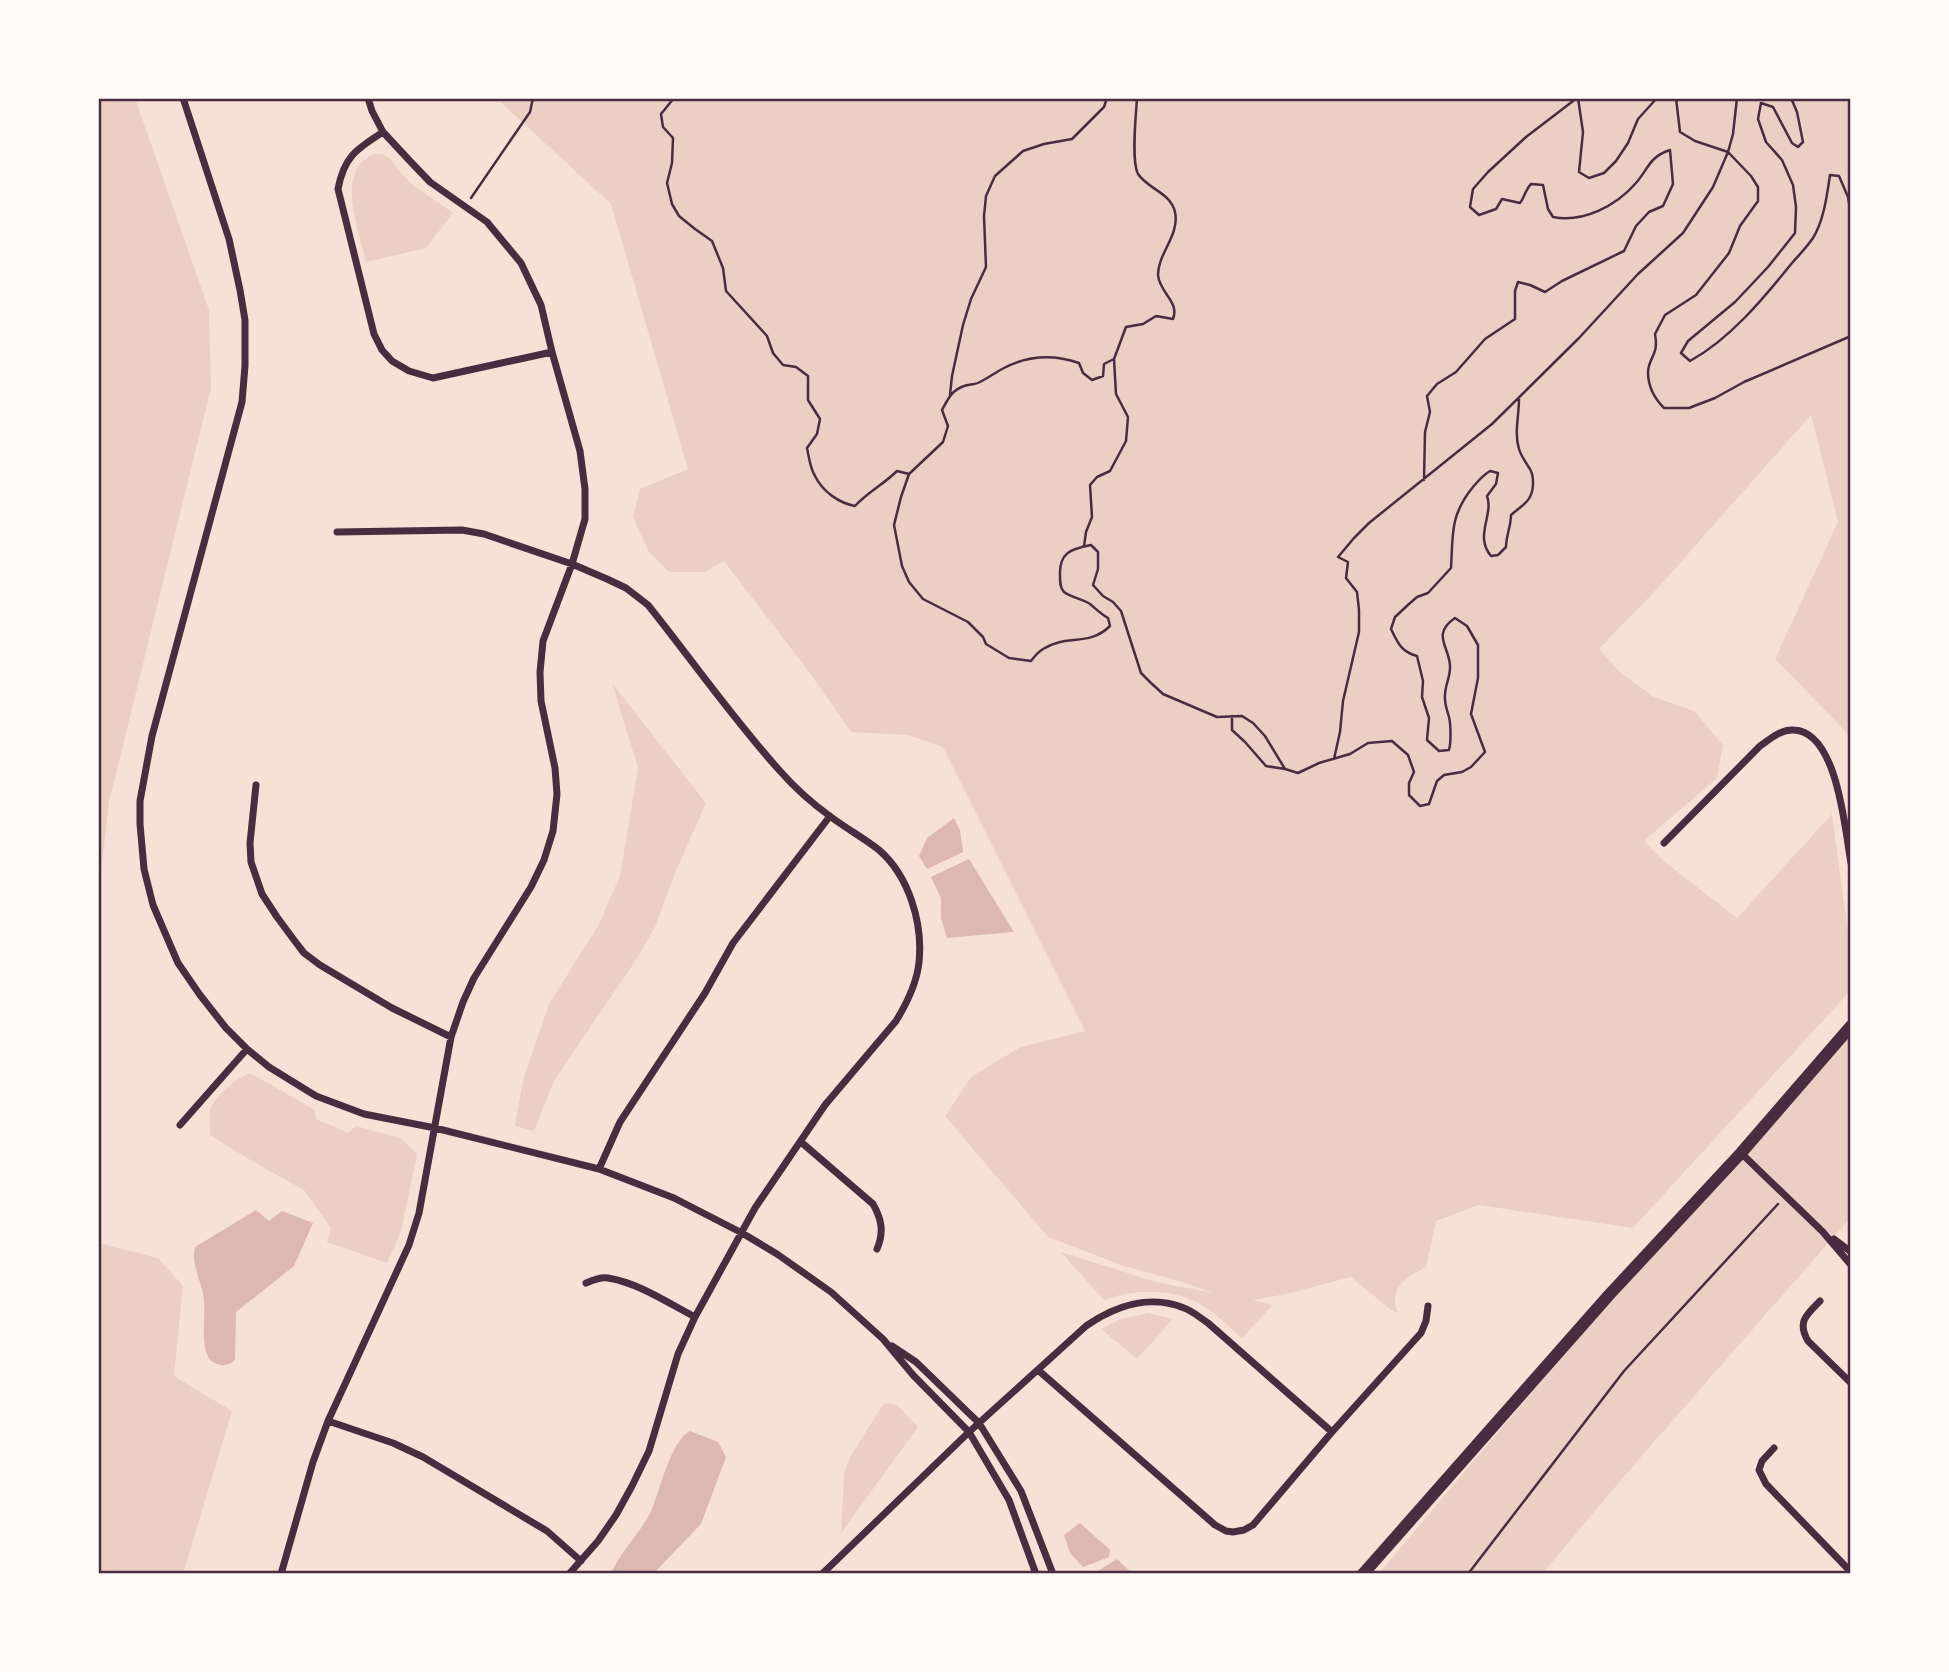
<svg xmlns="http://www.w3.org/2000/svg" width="1949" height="1672" font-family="'Nunito Sans',sans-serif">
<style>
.green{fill:#ebcfc5}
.water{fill:#dcb8b0}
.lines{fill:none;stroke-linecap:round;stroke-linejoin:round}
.path{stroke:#4a2c40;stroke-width:2.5}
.minor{stroke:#4a2c40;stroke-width:7}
.primary{stroke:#4a2c40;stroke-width:12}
.neatline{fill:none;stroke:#4a2c40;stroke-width:2.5}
</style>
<rect width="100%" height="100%" fill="#f7e1d7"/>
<path class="green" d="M 98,98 L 135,98 L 209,310 L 211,388 L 109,802 L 98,899 Z
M 496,98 L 1851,98 L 1851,737 L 1775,659 L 1838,522 L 1811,415 L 1657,589 L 1599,649 L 1620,672 L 1654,697 L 1694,711 L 1723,745 L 1717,778 L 1644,841 L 1666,863 L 1737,918 L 1832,814 L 1851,955 L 1851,990 L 1633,1228 L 1479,1205 L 1436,1221 L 1426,1267 C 1407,1277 1387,1288 1398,1313 L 1391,1310 L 1351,1277 L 1286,1294 L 1253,1300 L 1273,1305 L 1242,1338 C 1229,1327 1215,1313 1200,1304 C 1171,1288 1134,1289 1104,1300 L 1061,1252 L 1156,1282 L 1214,1293 L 1176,1280 L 1124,1266 L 1048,1237 L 945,1116 L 972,1076 L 1021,1047 L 1085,1031 L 943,747 L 908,735 L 851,732 L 809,672 L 724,561 L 705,572 L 669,572 L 649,552 L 633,517 L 640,489 L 688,469 L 611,204 Z
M 374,154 L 382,154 L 388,157 L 410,183 L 453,213 L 426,248 L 366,262 C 359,230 334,172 374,154 Z
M 612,683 L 706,803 L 675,873 L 655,927 L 640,954 L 554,1081 L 534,1131 L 515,1126 L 523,1080 L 549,1004 L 598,926 L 620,876 L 638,768 Z
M 1851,1029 L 1851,1217 L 1633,1466 L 1542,1574 L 1379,1574 C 1532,1389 1692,1209 1851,1029 Z
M 250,1073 L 315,1110 L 316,1119 L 348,1133 L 356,1126 L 400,1138 L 417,1154 L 401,1232 L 387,1263 L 327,1242 L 331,1228 L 304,1190 L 257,1164 L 210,1135 C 210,1127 209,1119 210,1112 C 212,1097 237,1078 250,1073 Z
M 98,1243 L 158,1258 L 183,1286 L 174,1376 L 232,1411 L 183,1574 L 98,1574 Z
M 1148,1313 L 1173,1319 L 1137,1359 L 1101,1329 L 1121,1319 Z
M 884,1403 L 897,1405 L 918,1427 L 841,1533 L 844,1474 L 850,1457 Z"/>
<path class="water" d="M 954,818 L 960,830 L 963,852 L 927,869 L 919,856 L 927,838 Z
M 969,859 L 1014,932 L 947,938 L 941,918 L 941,898 L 931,877 Z
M 256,1210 L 269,1221 L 282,1211 L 313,1223 L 294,1266 L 236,1312 L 235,1360 C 229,1365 224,1367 215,1363 C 198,1356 206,1317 204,1301 C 203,1283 190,1264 195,1247 Z
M 690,1431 L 718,1442 L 726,1457 L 701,1524 L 653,1574 L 611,1574 C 620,1551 642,1532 652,1509 C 660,1490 671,1440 690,1431 Z
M 1080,1523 L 1110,1550 L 1109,1557 L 1083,1567 L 1070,1553 L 1064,1535 Z
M 1117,1559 L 1133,1574 L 1093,1574 Z"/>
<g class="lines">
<path class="path" d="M 674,98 L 661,114 L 663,127 L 673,138 L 672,163 L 667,183 L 672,204 L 679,216 L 695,229 L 712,241 L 723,268 L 726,291 L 767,336 L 773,353 L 783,365 L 796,367 L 808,376 L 808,400 L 820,419 L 817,434 L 807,448 C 809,457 810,468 815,476 C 823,492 839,503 855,506 C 868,492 884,484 897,471 L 909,474 L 943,442 L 948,426 L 942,410 C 948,399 952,390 964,386 C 969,384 975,385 980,382 C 988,378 996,372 1004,368 C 1029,355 1053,354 1079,363 L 1083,373 L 1092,380 L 1103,376 L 1104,364 L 1114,359 L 1126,327 L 1143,324 L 1156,316 L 1173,319 C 1180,302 1159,292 1158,275 C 1158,253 1180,235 1175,212 C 1171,193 1148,189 1138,174 C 1131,161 1136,115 1137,98
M 1578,98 L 1583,132 L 1579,172 L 1589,178 L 1604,173 L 1616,161 L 1628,143 L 1638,119 L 1657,98
M 1676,98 L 1680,132 L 1695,141 L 1728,152 L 1751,176 L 1758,187 L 1758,201 L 1740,226 L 1729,253 L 1696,295 L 1665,315 L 1655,334 C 1659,356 1649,356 1648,372 C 1648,387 1655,399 1664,408 L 1689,408 L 1715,398 L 1744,382 L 1851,336
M 1791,98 L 1797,112 L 1803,142 L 1798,147 L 1792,143 L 1773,107 L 1761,103 L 1758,119 L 1766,142 L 1782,160 L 1793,185 L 1796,207 L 1795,233 L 1768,267 L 1735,302 L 1688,341 L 1681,353 L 1690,361 C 1730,339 1763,299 1792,263 C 1799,255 1807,247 1813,238 C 1824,220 1827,195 1830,175 L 1839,176 L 1848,197 L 1851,215
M 471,198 L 530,112 L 533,98
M 950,395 L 952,376 L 963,325 L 971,299 L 986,267 L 984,216 L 986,196 L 995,176 L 1023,151 L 1044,144 L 1072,139 L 1104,107 L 1107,98
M 909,474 L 901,497 L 894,525 L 902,566 L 909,582 L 923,599 L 968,622 L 983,637 L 986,644 L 1009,658 L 1031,661 C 1034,657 1038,652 1043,649 C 1066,634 1089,647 1110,626 L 1108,618 C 1101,614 1096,609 1090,604 C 1083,599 1072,598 1064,592 C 1060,588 1060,582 1060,576 C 1059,553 1070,549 1091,545 L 1098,552 L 1098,569 L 1093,585 L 1103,596 L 1113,602 L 1121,611 L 1141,673 L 1151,683 L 1163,694 L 1217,717 L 1242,716 L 1253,723 L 1265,736 L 1285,769 L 1298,773 L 1319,763 L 1350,754 L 1368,743 L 1392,741 L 1408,755 L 1414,772 L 1409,783 L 1409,795 L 1420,806 L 1429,804 L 1437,781 L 1444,775 L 1462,772 L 1471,767 L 1485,752 L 1471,714 L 1478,678 L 1478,645 L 1467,626 L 1455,618 C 1430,635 1451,648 1450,668 C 1450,677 1445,686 1445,695 C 1444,704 1447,709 1449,717 C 1451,725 1451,743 1449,750 L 1439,751 L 1427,740 L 1429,718 L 1422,697 L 1423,681 L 1417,656 C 1401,652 1398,643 1391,629 L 1395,617 L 1409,604 L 1417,597 L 1428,593 L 1451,568 C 1453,534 1450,515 1473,487 C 1479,480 1483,475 1490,471 L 1498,473 L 1496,484 L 1487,496 C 1494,515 1474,536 1491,556 L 1498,555 L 1506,547 C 1506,536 1511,526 1511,515 C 1522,505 1532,502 1533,485 C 1533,478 1533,475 1530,469 C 1526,463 1521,456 1519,449 C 1514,433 1519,416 1519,399
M 1424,480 L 1425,432 L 1430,412 L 1427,396 L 1437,384 L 1456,372 L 1485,339 L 1515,319 L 1515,291 L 1518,282 L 1530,285 L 1545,292 L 1562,281 L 1624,251 L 1636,226 L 1649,212 L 1663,206 L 1673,184 L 1670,150 C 1649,157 1649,168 1636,183 C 1616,206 1583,223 1553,217 L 1548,209 L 1543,185 L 1531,184 C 1525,190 1525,197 1520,203 L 1502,199 L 1496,209 L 1479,215 L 1470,207 L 1473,189 L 1488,172 L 1526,137 L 1577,98
M 1084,546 L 1086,532 L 1092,517 L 1090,485 L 1097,477 L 1110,471 L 1126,441 L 1128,417 L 1116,394 L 1114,359
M 1232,716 L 1232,730 L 1245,742 L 1266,766 L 1285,769
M 1334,759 L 1340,732 L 1343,701 L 1359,632 L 1359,610 L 1357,592 L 1346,578 L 1348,562 L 1338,557 L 1354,538 L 1369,523 L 1492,424 L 1579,338 L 1638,274 L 1683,233 L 1713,187 L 1728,152 L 1733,134 L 1737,98
M 1468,1574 L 1624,1371 L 1778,1204"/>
<path class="minor" d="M 183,98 L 229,239 L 240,290 L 245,320 L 245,366 L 242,402 L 152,736 L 140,801 L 140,824 L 144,869 L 153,905 L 178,963 L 200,995 L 226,1028 L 247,1049 L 269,1067 L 316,1096 L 364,1114 L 435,1128 L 599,1169 L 674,1198 L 742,1233 L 777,1254 L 831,1292 L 883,1339 L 913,1375 L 969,1432 L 1009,1500 L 1036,1574
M 383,132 C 357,149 344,156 338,189 L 374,334 L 382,350 L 392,361 L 409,371 L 433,378 L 552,352
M 337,532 L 462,530 L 484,534 L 572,564 L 607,579 L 626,588 L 648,605 C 692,660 733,719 780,771 C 795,788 813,804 831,817 C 847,829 864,838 879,850 C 909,876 923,923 919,962 C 917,983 907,1003 896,1021 L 825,1105 L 755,1208 L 695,1317 L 678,1354 L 649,1451 L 632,1486 L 616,1515 L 598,1541 L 569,1574
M 256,785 L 250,843 L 251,862 L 262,894 L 277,917 L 294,940 L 304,953 L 320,965 L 392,1008 L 451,1037
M 1664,843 L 1760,746 C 1770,739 1781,729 1794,730 C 1838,732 1845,831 1851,863
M 180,1125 L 247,1049
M 801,1142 L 873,1204 C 882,1220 884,1232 877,1249
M 1741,1153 L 1822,1231 L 1851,1265
M 599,1169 L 620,1122 L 705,993 L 733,943 L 830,816
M 1834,1239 L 1851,1252
M 586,1283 C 593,1280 600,1277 608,1278 C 639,1283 668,1303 695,1317
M 1820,1301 C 1806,1315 1797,1322 1808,1341 L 1851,1383
M 892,1346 L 916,1362 L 979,1423 L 1021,1491 L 1053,1574
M 1038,1370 L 1215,1525 L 1226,1531 L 1233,1532 L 1244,1530 L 1253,1525 L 1332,1432 L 1421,1333 L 1426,1321 L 1428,1306
M 328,1421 L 393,1443 L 423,1457 L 547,1531 L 581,1561
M 1774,1448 L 1762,1461 L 1759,1470 L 1766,1484 L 1851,1572
M 281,1574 L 313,1462 L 328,1421 L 409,1245 L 419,1213 L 451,1037 L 463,1002 L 474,978 L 531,887 L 544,860 L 553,831 L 557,794 L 555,768 L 541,701 L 540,672 L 543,641 L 572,564 L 585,519 L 585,489 L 580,451 L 552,352 L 541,305 L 521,263 L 487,222 L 430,182 L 409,160 L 383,132 L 372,111 L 368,98
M 822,1574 L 969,1432 L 1086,1326 C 1115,1306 1150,1294 1184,1308 C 1193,1311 1200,1318 1208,1323 L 1332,1432"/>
<path class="primary" d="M 1363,1574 L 1609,1295 L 1741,1153 L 1851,1026"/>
</g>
<rect width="1949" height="1672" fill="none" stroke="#fffaf5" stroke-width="200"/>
<rect x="100" y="100" width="1749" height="1472" class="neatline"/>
</svg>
